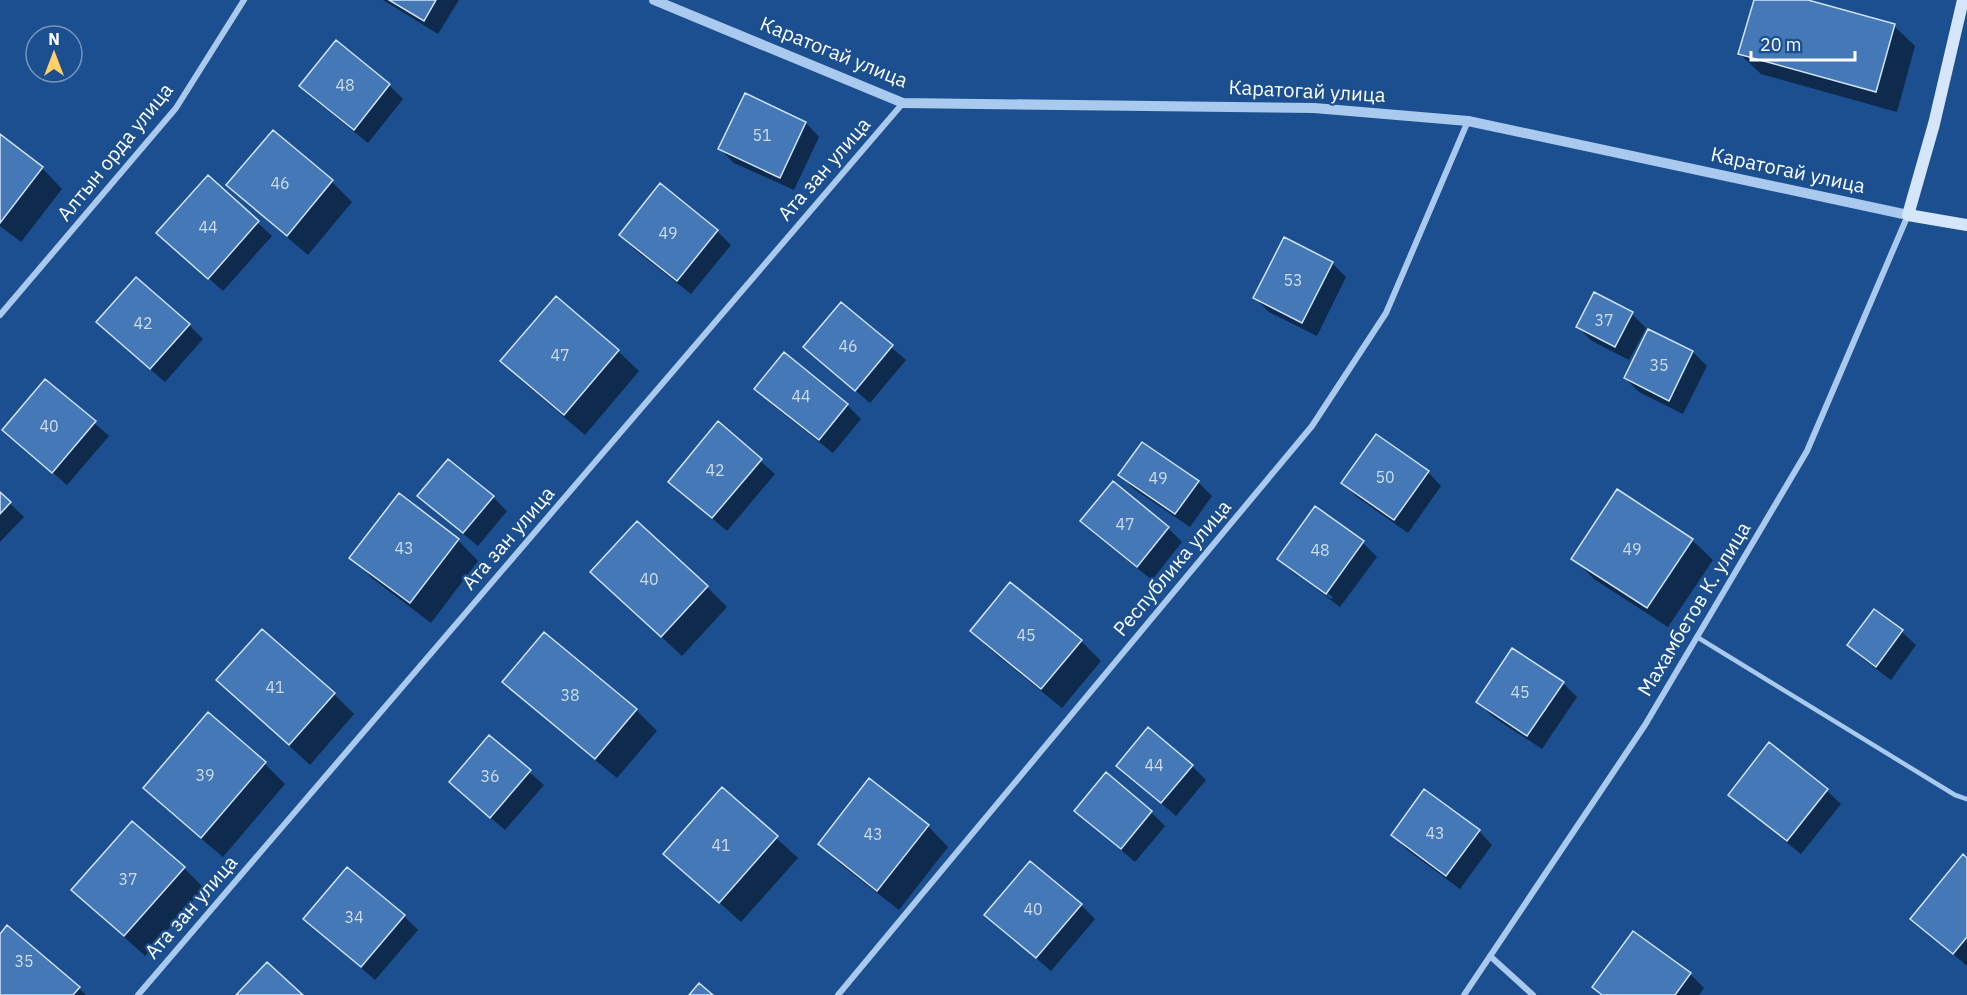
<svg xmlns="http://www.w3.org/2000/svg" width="1967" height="995" font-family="'IBM Plex Sans',sans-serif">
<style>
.shadow{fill:#0007;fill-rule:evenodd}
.building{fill:#4478b7;stroke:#cfe3fa;stroke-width:1.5}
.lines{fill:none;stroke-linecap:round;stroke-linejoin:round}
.service{stroke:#a9c9ee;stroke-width:4.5}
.minor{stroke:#a9c9ee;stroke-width:6}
.tertiary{stroke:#a9c9ee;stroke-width:10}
.secondary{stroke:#d6e6fa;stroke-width:12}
.labels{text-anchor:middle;stroke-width:4.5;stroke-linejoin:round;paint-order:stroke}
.number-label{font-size:16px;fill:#d0dded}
.street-label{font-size:20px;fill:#fff;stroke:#1b4f8f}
</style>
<rect width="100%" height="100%" fill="#1b4f8f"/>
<path class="shadow" d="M 383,0 L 459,0 L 438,34 Z
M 1755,0 L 1803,0 L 1894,26 L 1915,46 L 1897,112 L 1761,74 L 1740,54 Z
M 336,42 L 389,85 L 403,99 L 368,143 L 315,100 L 301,86 Z
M 745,95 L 806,123 L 819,137 L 794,190 L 734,163 L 720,149 Z
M 273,132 L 332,182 L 352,202 L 308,255 L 249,205 L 228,185 Z
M 0,136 L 42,168 L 62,189 L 21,242 L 0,226 Z
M 208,177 L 272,236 L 223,291 L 172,246 Z
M 660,185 L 717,231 L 731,245 L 691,294 L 634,249 L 621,235 Z
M 1332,263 L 1346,277 L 1317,336 L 1269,312 L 1255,298 Z
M 556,298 L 618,351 L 639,371 L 585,435 L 523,382 L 502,361 Z
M 841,304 L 906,360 L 870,403 L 805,347 Z
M 1632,314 L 1646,328 L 1629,360 L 1592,341 L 1578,327 Z
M 189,325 L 203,339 L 165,382 L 112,336 Z
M 1648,331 L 1693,352 L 1707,366 L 1683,414 L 1639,392 L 1625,378 Z
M 46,381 L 109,436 L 67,485 L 4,430 Z
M 756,389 L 847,405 L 861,419 L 833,453 L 770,403 Z
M 718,424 L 775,474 L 727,531 L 670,482 Z
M 1428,472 L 1441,486 L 1408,533 L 1357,497 L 1343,483 Z
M 1120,475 L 1198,482 L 1212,496 L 1190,527 L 1134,489 Z
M 1113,483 L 1168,528 L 1182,542 L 1152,580 L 1096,535 L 1082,521 Z
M 0,494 L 24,517 L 0,542 Z
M 419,495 L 493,497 L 507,511 L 478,546 L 433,509 Z
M 1315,508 L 1363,543 L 1377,557 L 1340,607 L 1293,572 L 1279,559 ZM 1292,568 L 1333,597 L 1331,599 L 1292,572 Z
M 458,540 L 478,561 L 431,623 L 372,578 L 351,557 Z
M 1692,540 L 1713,560 L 1668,627 L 1594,579 L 1573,558 Z
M 592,572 L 707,587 L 727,607 L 682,656 Z
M 1875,611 L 1902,632 L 1916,645 L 1891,680 L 1863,659 L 1849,645 Z
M 972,631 L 1081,641 L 1101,661 L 1062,708 L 992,651 Z
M 544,634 L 636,710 L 657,731 L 617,778 L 525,702 L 504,681 Z
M 218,680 L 334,694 L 354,714 L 310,765 Z
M 1563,683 L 1577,697 L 1542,749 L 1492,716 L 1478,702 Z
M 208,715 L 265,764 L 285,784 L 223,857 L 166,809 L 145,788 Z
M 489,737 L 544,785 L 505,830 L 465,796 Z
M 1769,744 L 1827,791 L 1841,804 L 1801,854 L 1744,808 L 1730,794 Z
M 1118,766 L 1192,766 L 1206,780 L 1176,816 Z
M 722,789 L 798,858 L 741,922 L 665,854 Z
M 1076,811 L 1151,812 L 1165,826 L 1135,862 Z
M 928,826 L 948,847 L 899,910 L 840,864 L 820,844 Z
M 1479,831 L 1492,845 L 1460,889 L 1406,849 L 1393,835 Z
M 1967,860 L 1967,966 L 1912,918 Z
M 184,868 L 204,888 L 145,956 L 73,890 Z
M 1081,905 L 1095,919 L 1051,971 L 986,915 Z
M 404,916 L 418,930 L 375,980 L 305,919 Z
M 1634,933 L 1690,974 L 1704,988 L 1699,995 L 1601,995 L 1594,987 Z
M 0,937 L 79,988 L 86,995 L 0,995 Z"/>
<path class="building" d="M 389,0 L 436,0 L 424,21 Z
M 1754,0 L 1808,0 L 1895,24 L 1876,92 L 1738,54 Z
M 336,40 L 390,84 L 354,130 L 299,86 Z
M 745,93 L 806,122 L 780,178 L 718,149 Z
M 273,130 L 333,180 L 287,236 L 226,185 Z
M 0,134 L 43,167 L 0,223 Z
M 208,175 L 259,221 L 208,279 L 156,233 Z
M 660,183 L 718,230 L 677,281 L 619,235 Z
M 1284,237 L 1333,262 L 1302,323 L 1253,298 Z
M 136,277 L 190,324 L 150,369 L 96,322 Z
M 1594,292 L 1633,312 L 1615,347 L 1576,327 Z
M 556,296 L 619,350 L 564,415 L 500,361 Z
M 841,302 L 893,345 L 855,391 L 803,347 Z
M 1648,329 L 1693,351 L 1669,401 L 1624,378 Z
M 784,352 L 848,404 L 819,440 L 754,389 Z
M 45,379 L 96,421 L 52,473 L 2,430 Z
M 718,421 L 762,459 L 712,518 L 668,482 Z
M 1376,434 L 1429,471 L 1394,520 L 1341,483 Z
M 1142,442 L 1199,481 L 1175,514 L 1118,475 Z
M 448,459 L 494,496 L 463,533 L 417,496 Z
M 1113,481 L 1169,527 L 1137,567 L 1080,521 Z
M 1617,489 L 1693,539 L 1647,608 L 1571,559 Z
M 0,492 L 11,502 L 0,514 Z
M 399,493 L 459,539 L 410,603 L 349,558 Z
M 1315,506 L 1364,541 L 1326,594 L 1277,559 Z
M 637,521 L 708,586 L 661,637 L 590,572 Z
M 1010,582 L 1082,640 L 1041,689 L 970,631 Z
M 1874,609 L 1903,630 L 1876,667 L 1847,645 Z
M 262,629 L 335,693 L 289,745 L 216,680 Z
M 544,632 L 637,709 L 595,759 L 502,682 Z
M 1512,648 L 1564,682 L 1527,736 L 1476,702 Z
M 208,712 L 266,762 L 201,838 L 143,788 Z
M 1148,727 L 1193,765 L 1161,803 L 1116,766 Z
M 489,735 L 531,770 L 490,818 L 449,782 Z
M 1769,742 L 1828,789 L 1787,841 L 1728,795 Z
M 1106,772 L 1152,811 L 1121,849 L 1074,811 Z
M 869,778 L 929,825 L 877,891 L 818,844 Z
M 722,787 L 778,836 L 719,903 L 663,854 Z
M 1424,789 L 1480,830 L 1446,876 L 1391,835 Z
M 132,821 L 185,867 L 124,936 L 71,890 Z
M 1963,854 L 1967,858 L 1967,937 L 1953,954 L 1910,919 Z
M 1030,861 L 1082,904 L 1036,958 L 984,915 Z
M 347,867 L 405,915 L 361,967 L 303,919 Z
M 7,925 L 80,987 L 73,995 L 0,995 L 0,934 Z
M 1633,931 L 1691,973 L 1675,995 L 1602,995 L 1592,987 Z
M 267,962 L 303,995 L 236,995 Z
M 699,983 L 713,995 L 689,995 Z"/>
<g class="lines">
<path class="service" d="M 1697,637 L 1955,795 L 1967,799"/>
<path class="minor" d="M 0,315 L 176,108 L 244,0
M 1490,956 L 1533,995
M 138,995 L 903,103
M 838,995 L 1312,426 L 1386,313 L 1468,121
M 1464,995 L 1645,725 L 1807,451 L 1908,215"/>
<path class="tertiary" d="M 654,0 L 903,103 L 1314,108 L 1468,121 L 1908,215"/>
<path class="secondary" d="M 1963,0 L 1934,124 L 1908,215 L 1967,225"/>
</g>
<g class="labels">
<g class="number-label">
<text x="345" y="91">48</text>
<text x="762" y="141">51</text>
<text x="280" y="189">46</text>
<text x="208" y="233">44</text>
<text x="668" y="239">49</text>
<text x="1293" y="286">53</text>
<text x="1604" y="326">37</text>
<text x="143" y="329">42</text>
<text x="848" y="352">46</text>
<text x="560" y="361">47</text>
<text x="1659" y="371">35</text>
<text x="801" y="402">44</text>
<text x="49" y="432">40</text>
<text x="715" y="476">42</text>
<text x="1385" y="483">50</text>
<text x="1158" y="484">49</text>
<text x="1125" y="530">47</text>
<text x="404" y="554">43</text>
<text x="1632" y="555">49</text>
<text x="1320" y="556">48</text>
<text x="649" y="585">40</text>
<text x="1026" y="641">45</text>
<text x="275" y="693">41</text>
<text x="1520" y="698">45</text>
<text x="570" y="701">38</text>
<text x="1154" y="771">44</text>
<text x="205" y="781">39</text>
<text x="490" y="782">36</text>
<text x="1435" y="839">43</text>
<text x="873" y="840">43</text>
<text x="721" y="851">41</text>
<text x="128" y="885">37</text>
<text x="1033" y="915">40</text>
<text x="354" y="923">34</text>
<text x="24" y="967">35</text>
</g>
<g class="street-label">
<text transform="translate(834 52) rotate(22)" y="7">Каратогай улица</text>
<text transform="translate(1307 91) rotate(3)" y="7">Каратогай улица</text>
<text transform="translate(115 152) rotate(-51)" y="7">Алтын орда улица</text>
<text transform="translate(824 169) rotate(-49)" y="7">Ата зан улица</text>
<text transform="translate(1788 170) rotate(12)" y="7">Каратогай улица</text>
<text transform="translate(508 538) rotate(-49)" y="7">Ата зан улица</text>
<text transform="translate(1172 568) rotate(-50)" y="7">Республика улица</text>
<text transform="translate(1694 609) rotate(-59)" y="7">Махамбетов К. улица</text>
<text transform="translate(191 907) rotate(-49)" y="7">Ата зан улица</text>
</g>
</g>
<g transform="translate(54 54)"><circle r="28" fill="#1b4f8f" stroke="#7695bc" stroke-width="1.5"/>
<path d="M0-4.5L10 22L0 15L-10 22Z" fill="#ffd166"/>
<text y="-9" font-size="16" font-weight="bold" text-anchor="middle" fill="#ffffff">N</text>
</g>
<path d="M1751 51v9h104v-9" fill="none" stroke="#ffffff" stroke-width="3"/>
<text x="1760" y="51" font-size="18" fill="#ffffff" stroke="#1b4f8f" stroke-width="4.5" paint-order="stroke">20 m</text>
</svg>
